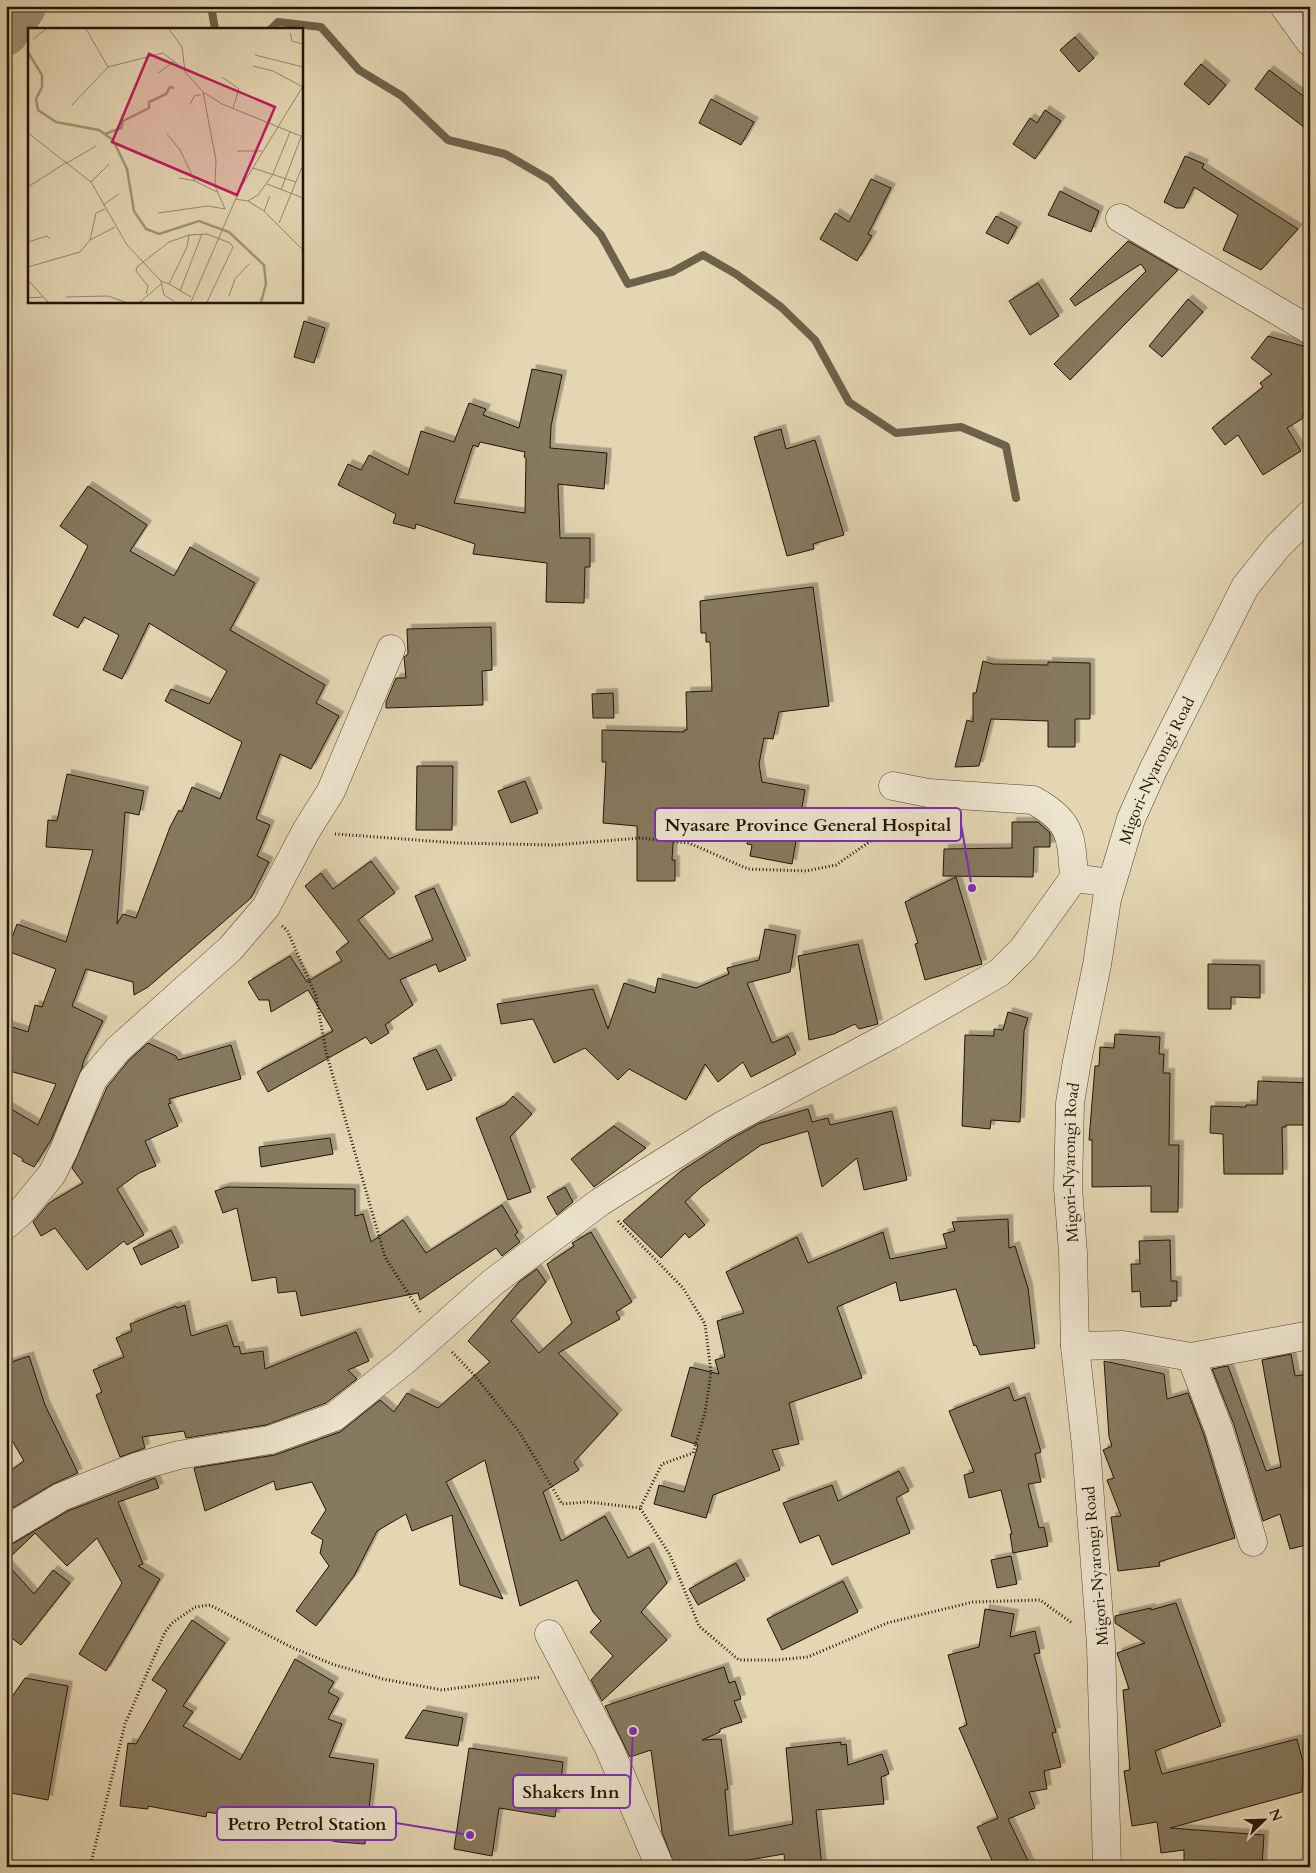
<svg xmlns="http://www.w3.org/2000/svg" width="1316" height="1873" font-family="Cardo,serif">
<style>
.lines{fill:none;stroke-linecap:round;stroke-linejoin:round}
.stream{stroke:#6e614a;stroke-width:8}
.river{stroke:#a29478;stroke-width:45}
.building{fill:#86795f;stroke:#211404;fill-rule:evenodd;filter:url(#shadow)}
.minor-casing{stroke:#524430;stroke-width:29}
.path{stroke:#211404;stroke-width:3;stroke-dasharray:1 2.5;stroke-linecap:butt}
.minor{stroke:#ede4ce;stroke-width:28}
.labels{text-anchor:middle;stroke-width:4.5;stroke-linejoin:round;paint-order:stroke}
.street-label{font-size:16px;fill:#211404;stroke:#ede4ce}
.inset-river{fill:none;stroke:#a29478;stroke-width:2.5}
.inset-road{fill:none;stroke:#96886d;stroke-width:1}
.view{fill:#c2185b;fill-opacity:0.15;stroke:#c2185b;stroke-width:2.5}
.inset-edge{fill:none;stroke:#211404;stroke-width:2.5}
.leader{fill:none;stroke:#7b2cbf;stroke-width:2}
.callout-dot{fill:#7b2cbf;stroke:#ede4ce;stroke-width:2}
.callout{fill:#ede4ce;stroke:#7b2cbf;stroke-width:2}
.callout-label{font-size:18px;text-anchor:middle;font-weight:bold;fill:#211404}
</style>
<defs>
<filter id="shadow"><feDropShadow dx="4.5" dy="-4.5" stdDeviation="0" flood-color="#0004"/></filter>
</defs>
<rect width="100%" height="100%" fill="#e4d6b3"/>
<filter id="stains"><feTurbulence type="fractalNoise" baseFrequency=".004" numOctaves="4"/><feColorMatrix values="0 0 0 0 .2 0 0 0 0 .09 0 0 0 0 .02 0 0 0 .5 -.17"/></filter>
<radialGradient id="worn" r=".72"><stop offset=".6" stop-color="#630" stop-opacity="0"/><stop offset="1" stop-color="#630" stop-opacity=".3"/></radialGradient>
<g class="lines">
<path class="stream" d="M 211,6 L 215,29
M 271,29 L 278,22 L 321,27 L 359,70 L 402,96 L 448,140 L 505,154 L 550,180 L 601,235 L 628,284 L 672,272 L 703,255 L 736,274 L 781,307 L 815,340 L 849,402 L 896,433 L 961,427 L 1006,446 L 1016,498"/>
<path class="river" d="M 6,33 L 24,6"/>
</g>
<path class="building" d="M 1075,37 L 1094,58 L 1079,72 L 1060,50 Z
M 1201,64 L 1226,85 L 1209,105 L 1184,84 Z
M 1269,70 L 1310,101 L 1310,132 L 1255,89 Z
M 711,99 L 754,122 L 741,145 L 699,123 Z
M 1045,110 L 1061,121 L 1035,159 L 1013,144 L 1030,118 L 1037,123 Z
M 1185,156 L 1204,164 L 1202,168 L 1298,229 L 1261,270 L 1223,250 L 1238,215 L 1194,187 L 1184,208 L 1176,208 L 1164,202 Z
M 871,179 L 891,188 L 868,234 L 872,236 L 857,261 L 820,239 L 835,213 L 849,222 Z
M 1060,191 L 1099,211 L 1091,232 L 1048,215 Z
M 996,216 L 1017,227 L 1008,244 L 986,233 Z
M 1128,241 L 1178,270 L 1070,380 L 1054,364 L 1146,271 L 1141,264 L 1075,306 L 1070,299 Z
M 1038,283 L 1059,316 L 1030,335 L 1009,301 Z
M 1188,299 L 1203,312 L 1162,357 L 1149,346 Z
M 304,321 L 325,328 L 314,363 L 294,357 Z
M 1268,336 L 1310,348 L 1310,389 L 1302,419 L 1287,428 L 1301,451 L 1263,475 L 1238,435 L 1225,445 L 1212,428 L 1263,387 L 1260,383 L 1272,374 L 1251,358 Z
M 532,369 L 562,375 L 551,426 L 550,448 L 607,453 L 604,489 L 558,484 L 560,538 L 590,538 L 590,567 L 585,567 L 584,603 L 546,602 L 547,563 L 473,554 L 475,544 L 416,524 L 415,529 L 393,523 L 396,514 L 338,485 L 348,464 L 361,470 L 369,455 L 408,475 L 421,431 L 454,442 L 469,403 L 486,409 L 483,415 L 519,428 ZM 480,442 L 525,452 L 524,457 L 526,458 L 525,513 L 454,503 L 473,445 L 478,447 Z
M 781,429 L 786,449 L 815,440 L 844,535 L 813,544 L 814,549 L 787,556 L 754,437 Z
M 88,486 L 147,525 L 130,551 L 174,576 L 190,547 L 255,583 L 230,630 L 325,685 L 316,703 L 339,716 L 311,769 L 280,754 L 256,819 L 270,825 L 257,856 L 269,862 L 251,898 L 148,987 L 134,995 L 133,982 L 86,969 L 72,1006 L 103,1021 L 84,1060 L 82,1067 L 83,1066 L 51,1140 L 34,1167 L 22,1161 L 23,1159 L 13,1153 L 6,1152 L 6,1106 L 38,1125 L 56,1084 L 6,1070 L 6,1025 L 28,1032 L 35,1005 L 42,1007 L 56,969 L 7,951 L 17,924 L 66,942 L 93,850 L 46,847 L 48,820 L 57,821 L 67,774 L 144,791 L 139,815 L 125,812 L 117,924 L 123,914 L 136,918 L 170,827 L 179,810 L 182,812 L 192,787 L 220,799 L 242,742 L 165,701 L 171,689 L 209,704 L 227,671 L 149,623 L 122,679 L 103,670 L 119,635 L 84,617 L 78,628 L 53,615 L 88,546 L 60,526 Z
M 813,587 L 829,706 L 779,712 L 773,739 L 764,738 L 759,764 L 762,782 L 805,790 L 792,864 L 750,856 L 752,845 L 747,844 L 748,838 L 720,833 L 725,811 L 675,812 L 672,860 L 675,860 L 675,881 L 637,881 L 637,826 L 603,823 L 606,762 L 602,762 L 602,730 L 684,732 L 684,730 L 687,730 L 686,692 L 712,691 L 710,642 L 706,642 L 706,633 L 701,633 L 700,601 Z
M 491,627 L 492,670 L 482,671 L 483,705 L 386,708 L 386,702 L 396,678 L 406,678 L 404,657 L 408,654 L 407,629 Z
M 983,661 L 993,664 L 1048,665 L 1048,662 L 1090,663 L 1090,719 L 1075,719 L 1075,747 L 1048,747 L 1048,721 L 991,719 L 979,766 L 955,767 L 967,720 L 973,722 L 973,693 L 976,693 Z
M 613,693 L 614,718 L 593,718 L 592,694 Z
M 417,766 L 453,766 L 452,830 L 416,830 Z
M 525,781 L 538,813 L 511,823 L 498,791 Z
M 1012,822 L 1038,822 L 1050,833 L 1050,847 L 1034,847 L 1033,877 L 943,876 L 944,849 L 1012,848 Z
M 371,861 L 395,893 L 358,920 L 389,959 L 433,940 L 415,896 L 434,888 L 466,960 L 439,972 L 436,964 L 400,980 L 413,1005 L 385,1025 L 389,1033 L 371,1044 L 366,1037 L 268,1092 L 257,1072 L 333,1031 L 308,990 L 271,1012 L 269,1000 L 259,1000 L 248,982 L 290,956 L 307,982 L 342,961 L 336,952 L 349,942 L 305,886 L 321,873 L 333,889 Z
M 956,877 L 982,964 L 925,980 L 915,944 L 918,943 L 905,902 Z
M 765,929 L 796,935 L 790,972 L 747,983 L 772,1043 L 788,1036 L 796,1054 L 751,1077 L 743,1062 L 718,1082 L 705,1064 L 686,1100 L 629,1069 L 618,1080 L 585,1048 L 554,1063 L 533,1019 L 501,1024 L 497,1004 L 593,989 L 608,1029 L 624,983 L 655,993 L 658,978 L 696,988 L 729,974 L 727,968 L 759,960 Z
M 858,944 L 878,1024 L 859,1029 L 855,1024 L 834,1034 L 809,1040 L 798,956 Z
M 1208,964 L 1260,965 L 1260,998 L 1231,997 L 1231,1009 L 1208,1009 Z
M 1008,1012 L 1028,1018 L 1024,1031 L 1020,1122 L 991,1120 L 990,1129 L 962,1126 L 965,1035 L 994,1036 L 994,1029 L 1003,1030 Z
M 1115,1034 L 1160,1037 L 1159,1054 L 1164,1054 L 1163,1073 L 1170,1073 L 1169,1145 L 1179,1145 L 1178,1212 L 1151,1212 L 1151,1186 L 1092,1187 L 1092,1140 L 1089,1140 L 1095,1066 L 1099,1066 L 1100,1047 L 1114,1048 Z
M 148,1043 L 176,1056 L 178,1060 L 231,1045 L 241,1079 L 169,1099 L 171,1103 L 168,1104 L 178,1126 L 145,1141 L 156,1166 L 139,1173 L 117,1189 L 144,1235 L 127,1245 L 124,1241 L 87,1270 L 55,1228 L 41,1236 L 33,1222 L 49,1203 L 83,1183 L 72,1168 L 107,1087 L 129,1060 Z
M 436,1049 L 452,1080 L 427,1090 L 413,1058 Z
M 1258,1081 L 1310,1083 L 1310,1125 L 1286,1125 L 1286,1127 L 1282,1127 L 1283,1174 L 1224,1174 L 1223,1134 L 1210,1133 L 1211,1106 L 1246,1107 L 1246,1105 L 1257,1105 Z
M 513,1096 L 532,1114 L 510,1137 L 531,1192 L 508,1200 L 476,1118 L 505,1105 Z
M 808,1109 L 812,1122 L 828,1118 L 830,1125 L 892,1111 L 907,1180 L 864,1190 L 857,1158 L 822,1187 L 808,1131 L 761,1145 L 701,1187 L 685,1202 L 705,1225 L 689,1238 L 685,1233 L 661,1258 L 623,1221 L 681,1171 L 729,1140 L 760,1123 Z
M 614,1126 L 646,1148 L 594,1187 L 571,1159 Z
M 330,1138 L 333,1154 L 261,1167 L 259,1147 Z
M 227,1187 L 355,1189 L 355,1216 L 363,1214 L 371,1242 L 403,1220 L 426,1253 L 502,1205 L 518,1232 L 515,1235 L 520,1242 L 502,1256 L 496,1248 L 420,1300 L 418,1293 L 301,1316 L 296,1291 L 278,1293 L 276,1277 L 252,1281 L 237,1208 L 223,1213 L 215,1191 Z
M 565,1187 L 573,1202 L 557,1215 L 547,1197 Z
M 1008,1219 L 1009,1248 L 1015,1246 L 1028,1288 L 1035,1348 L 980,1355 L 976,1345 L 974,1346 L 956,1289 L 900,1301 L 896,1282 L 837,1307 L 862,1378 L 789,1403 L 799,1444 L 772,1450 L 780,1470 L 713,1495 L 706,1518 L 654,1504 L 659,1485 L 684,1492 L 698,1445 L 671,1436 L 690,1367 L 719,1374 L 715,1360 L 725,1357 L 717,1321 L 744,1313 L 726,1272 L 797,1237 L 808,1263 L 883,1232 L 890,1259 L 947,1248 L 943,1234 L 955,1231 L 952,1222 Z
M 171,1230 L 179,1247 L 141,1265 L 133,1248 Z
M 591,1232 L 632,1302 L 616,1312 L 620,1319 L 558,1353 L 618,1414 L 574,1462 L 579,1470 L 543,1492 L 561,1541 L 605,1516 L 628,1558 L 649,1547 L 667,1583 L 641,1612 L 667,1640 L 602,1701 L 591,1680 L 613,1656 L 590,1632 L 601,1621 L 593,1612 L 577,1580 L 520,1606 L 485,1460 L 446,1482 L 503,1599 L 460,1585 L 452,1515 L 412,1531 L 406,1514 L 377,1531 L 354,1576 L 316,1626 L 296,1611 L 329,1566 L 320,1553 L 323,1540 L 311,1533 L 326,1510 L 312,1482 L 276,1490 L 274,1481 L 205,1511 L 194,1468 L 275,1455 L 340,1432 L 380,1400 L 394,1412 L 407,1393 L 438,1408 L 490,1362 L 468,1341 L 519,1282 L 537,1269 L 546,1282 L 511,1321 L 539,1353 L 572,1323 L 547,1264 L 574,1246 L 572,1243 Z
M 1170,1240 L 1171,1281 L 1177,1281 L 1177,1301 L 1171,1301 L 1171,1306 L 1141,1307 L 1140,1291 L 1132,1292 L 1131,1264 L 1140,1264 L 1139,1241 Z
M 185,1305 L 191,1336 L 227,1325 L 234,1347 L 239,1346 L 241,1354 L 263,1351 L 265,1369 L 356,1332 L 369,1361 L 348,1370 L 357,1379 L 326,1403 L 266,1425 L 186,1438 L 184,1431 L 142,1437 L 145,1448 L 120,1457 L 96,1395 L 102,1392 L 93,1370 L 124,1357 L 116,1338 L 132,1331 L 130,1324 L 176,1306 L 177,1308 Z
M 1291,1354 L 1295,1376 L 1310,1374 L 1310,1544 L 1290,1549 L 1280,1514 L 1263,1521 L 1234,1425 L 1212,1369 L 1228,1366 L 1266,1471 L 1281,1467 L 1262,1360 Z
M 29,1356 L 45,1405 L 78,1473 L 53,1484 L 6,1512 L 6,1474 L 24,1461 L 6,1430 L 6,1364 Z
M 1104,1361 L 1164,1374 L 1167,1399 L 1188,1393 L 1204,1435 L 1235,1538 L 1159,1562 L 1160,1566 L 1118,1571 L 1111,1517 L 1121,1516 L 1107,1480 L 1114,1478 L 1103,1450 L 1112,1446 L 1109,1437 Z
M 1009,1387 L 1014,1401 L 1025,1397 L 1041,1452 L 1035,1454 L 1041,1482 L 1028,1484 L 1039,1528 L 1044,1527 L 1048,1546 L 1013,1553 L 1010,1534 L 1012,1534 L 1001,1490 L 969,1498 L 964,1475 L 974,1472 L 949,1411 Z
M 899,1471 L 909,1491 L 896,1498 L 910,1533 L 832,1565 L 819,1535 L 800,1543 L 783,1503 L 832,1485 L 838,1501 Z
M 155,1478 L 159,1488 L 118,1502 L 143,1564 L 138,1566 L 160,1579 L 106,1671 L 79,1654 L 122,1583 L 97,1538 L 67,1566 L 35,1533 L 6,1561 L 6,1546 L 14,1543 L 68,1511 Z
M 1011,1556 L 1017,1584 L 997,1588 L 991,1560 Z
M 6,1563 L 34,1594 L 53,1570 L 70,1583 L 21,1645 L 6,1634 Z
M 736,1563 L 745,1580 L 698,1605 L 689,1589 Z
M 843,1581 L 858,1612 L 782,1650 L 767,1619 Z
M 1176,1603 L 1221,1726 L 1155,1751 L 1162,1774 L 1297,1739 L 1304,1766 L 1302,1792 L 1170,1828 L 1264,1835 L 1262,1867 L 1184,1867 L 1184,1850 L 1161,1853 L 1157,1822 L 1132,1826 L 1124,1771 L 1130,1770 L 1123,1690 L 1129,1689 L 1117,1653 L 1145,1643 L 1115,1623 L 1115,1616 L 1151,1608 L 1151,1610 Z
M 985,1609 L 1014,1614 L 1010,1637 L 1035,1631 L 1040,1653 L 1034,1654 L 1056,1732 L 1052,1733 L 1061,1767 L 1044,1771 L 1047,1789 L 1029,1792 L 1035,1808 L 1008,1819 L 1031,1867 L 995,1867 L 977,1827 L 998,1818 L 959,1728 L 967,1725 L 948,1655 L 979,1647 Z
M 192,1620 L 225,1643 L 183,1706 L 193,1712 L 183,1726 L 240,1760 L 295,1659 L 334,1682 L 328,1692 L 339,1698 L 328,1719 L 342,1724 L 329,1757 L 374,1764 L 365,1844 L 338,1842 L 305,1835 L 304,1838 L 286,1836 L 255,1828 L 258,1820 L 207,1812 L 206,1817 L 148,1806 L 148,1809 L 120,1806 L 128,1743 L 136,1744 L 167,1690 L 152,1680 Z
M 724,1667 L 729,1683 L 735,1681 L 741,1699 L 734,1701 L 742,1722 L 720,1729 L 720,1732 L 702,1740 L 721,1739 L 728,1789 L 725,1790 L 729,1836 L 793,1824 L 786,1748 L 841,1742 L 841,1745 L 846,1744 L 848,1765 L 882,1754 L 889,1774 L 881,1777 L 884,1804 L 816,1810 L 822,1867 L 785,1867 L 784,1854 L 737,1862 L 738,1867 L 675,1867 L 662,1832 L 651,1750 L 630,1757 L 605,1706 Z
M 25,1678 L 68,1686 L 48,1800 L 6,1792 L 6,1718 L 9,1701 Z
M 423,1710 L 463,1718 L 458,1746 L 405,1738 Z
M 469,1748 L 563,1762 L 561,1782 L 545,1787 L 559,1790 L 555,1817 L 499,1808 L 492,1856 L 454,1849 Z"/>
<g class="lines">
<g class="minor-casing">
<g id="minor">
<path d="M 1284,6 L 1310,42"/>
<path d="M 1120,218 L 1310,330"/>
<path d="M 893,786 L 928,793 L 1033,800 C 1073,822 1071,837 1074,878"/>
<path d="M 6,1225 L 20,1213 L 52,1174 L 64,1150 L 93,1079 L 118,1049 L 230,949 L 266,907 L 306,831 L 331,791 L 391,649"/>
<path d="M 1075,1346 L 1123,1345 L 1191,1357 L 1310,1335"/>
<path d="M 1191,1357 L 1219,1430 L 1253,1542"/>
<path d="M 6,1530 L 61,1497 L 136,1467 L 179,1455 L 270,1440 L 334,1417 L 403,1362 L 492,1283 L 600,1202 L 721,1126 L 891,1035 L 999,973 L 1023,949 L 1074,878 L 1111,883"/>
<path d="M 549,1634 L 609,1748 L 660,1867"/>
<path id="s1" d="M 1107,1867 L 1101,1644 L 1086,1446 L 1075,1346 L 1073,1253 L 1068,1188 L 1070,1103 L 1077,1061 L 1097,965 L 1107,899 L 1131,819 L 1153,770 L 1245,587 L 1277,547 L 1310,514"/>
</g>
</g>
<path class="path" d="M 335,834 L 458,843 L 555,845 L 640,838 L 689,843 L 748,869 L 806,871 L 836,865 L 904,818 L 909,818
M 282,926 L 287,930 L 316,996 L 326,1052 L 385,1257 L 420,1312
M 618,1221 L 683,1288 L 705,1324 L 711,1372 L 705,1413 L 693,1453 L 662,1464 L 640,1508 L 670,1555 L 699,1626 L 739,1660 L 776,1660 L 808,1657 L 887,1623 L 973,1602 L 1040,1600 L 1072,1623
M 452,1352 L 476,1377 L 520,1433 L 562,1504 L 588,1502 L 640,1508
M 90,1867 L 125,1724 L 165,1632 L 172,1623 L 195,1607 L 210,1605 L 291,1647 L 332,1664 L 383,1679 L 442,1690 L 541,1677"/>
<use href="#minor" class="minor"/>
</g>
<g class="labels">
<g class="street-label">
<text dy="6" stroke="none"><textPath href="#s1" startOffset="1111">Migori-Nyarongi Road</textPath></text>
<text dy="6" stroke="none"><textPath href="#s1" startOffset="706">Migori-Nyarongi Road</textPath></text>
<text transform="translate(1095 1566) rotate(-95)" y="6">Migori-Nyarongi Road</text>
</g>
</g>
<g transform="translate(28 28)">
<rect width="275" height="275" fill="#e4d6b3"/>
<path class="inset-river" d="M 0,24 L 14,47 L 14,59 L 8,71 L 10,82 L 28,94 L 71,102 L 85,112 L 99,141 L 106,183 L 118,201 L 131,206 L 171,193 L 201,204 L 236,237 L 238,256 L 233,274M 77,106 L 93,100 L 95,93 L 121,80 L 121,74 L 138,66 L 142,59 L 146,60"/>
<path class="inset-road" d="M 58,1 L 80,39 L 135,25 L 156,41M 141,1 L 154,19 L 157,44 L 175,64 L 194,76 L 275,109M 262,5 L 264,13 L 275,16M 5,11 L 18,1M 227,27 L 275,39M 225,38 L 245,43 L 275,59M 130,45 L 147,33M 194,49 L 211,61 L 205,80M 175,64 L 188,132 L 187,158 L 197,181M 162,76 L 167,67 L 173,67M 44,77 L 80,39M 0,105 L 63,154 L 99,217 L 133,253 L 136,267 L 147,274M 139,106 L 152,122 L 167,153 L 189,164M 209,123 L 234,123M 39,135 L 68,118M 225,140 L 268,154M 151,150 L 167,153M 63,154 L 81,136M 239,156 L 275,170M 0,159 L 39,134M 253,162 L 273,109M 207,171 L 220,173 L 236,183 L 275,222M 220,173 L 230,167 L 245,146 L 262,104M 75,177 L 91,166M 236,183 L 242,168M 130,185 L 180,178 L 197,181M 251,195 L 275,137M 62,212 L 87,199M 0,214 L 19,208 L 22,211M 0,239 L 52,224 L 62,212 L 68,185 L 77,181M 0,252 L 20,274M 133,253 L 141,256 L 159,219 L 161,207M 141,256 L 163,269M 152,263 L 174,206M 118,266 L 120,258 L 108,243 L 109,239 L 141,214 L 161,207 L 179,206 L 202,215 L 205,219 L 179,274M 201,268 L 207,251 L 221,236M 38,269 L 80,268 L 97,274M 0,270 L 15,269M 112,274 L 133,256M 163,274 L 212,161 L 275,58"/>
<path class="view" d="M 121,26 L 247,79 L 209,167 L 84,114 Z"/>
<rect width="275" height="275" class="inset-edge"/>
</g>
<path class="leader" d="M972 888L961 824M633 1731L630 1792M470 1835L396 1823"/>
<g class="callout-dot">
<circle cx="972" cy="888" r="5"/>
<circle cx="633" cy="1731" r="5"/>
<circle cx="470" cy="1835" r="5"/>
</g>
<g class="callout">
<rect x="655" y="808" width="306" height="33" rx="5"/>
<rect x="513" y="1775" width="117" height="33" rx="5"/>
<rect x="217" y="1807" width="179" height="33" rx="5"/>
</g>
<g class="callout-label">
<text x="808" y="831">Nyasare Province General Hospital</text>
<text x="571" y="1798">Shakers Inn</text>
<text x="307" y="1830">Petro Petrol Station</text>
</g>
<rect width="1316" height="1873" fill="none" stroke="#e4d6b3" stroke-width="25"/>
<rect x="8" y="8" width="1301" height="1858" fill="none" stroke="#211404" stroke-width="2.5"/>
<rect x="12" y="12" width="1291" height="1848" fill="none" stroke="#211404"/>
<g transform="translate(1264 1820) rotate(67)" stroke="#ede4ce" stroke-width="4" paint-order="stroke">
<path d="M0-4L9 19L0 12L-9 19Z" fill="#211404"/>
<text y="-8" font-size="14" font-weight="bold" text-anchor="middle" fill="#211404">N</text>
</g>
<rect width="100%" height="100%" filter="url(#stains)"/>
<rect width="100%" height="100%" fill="url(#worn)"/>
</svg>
